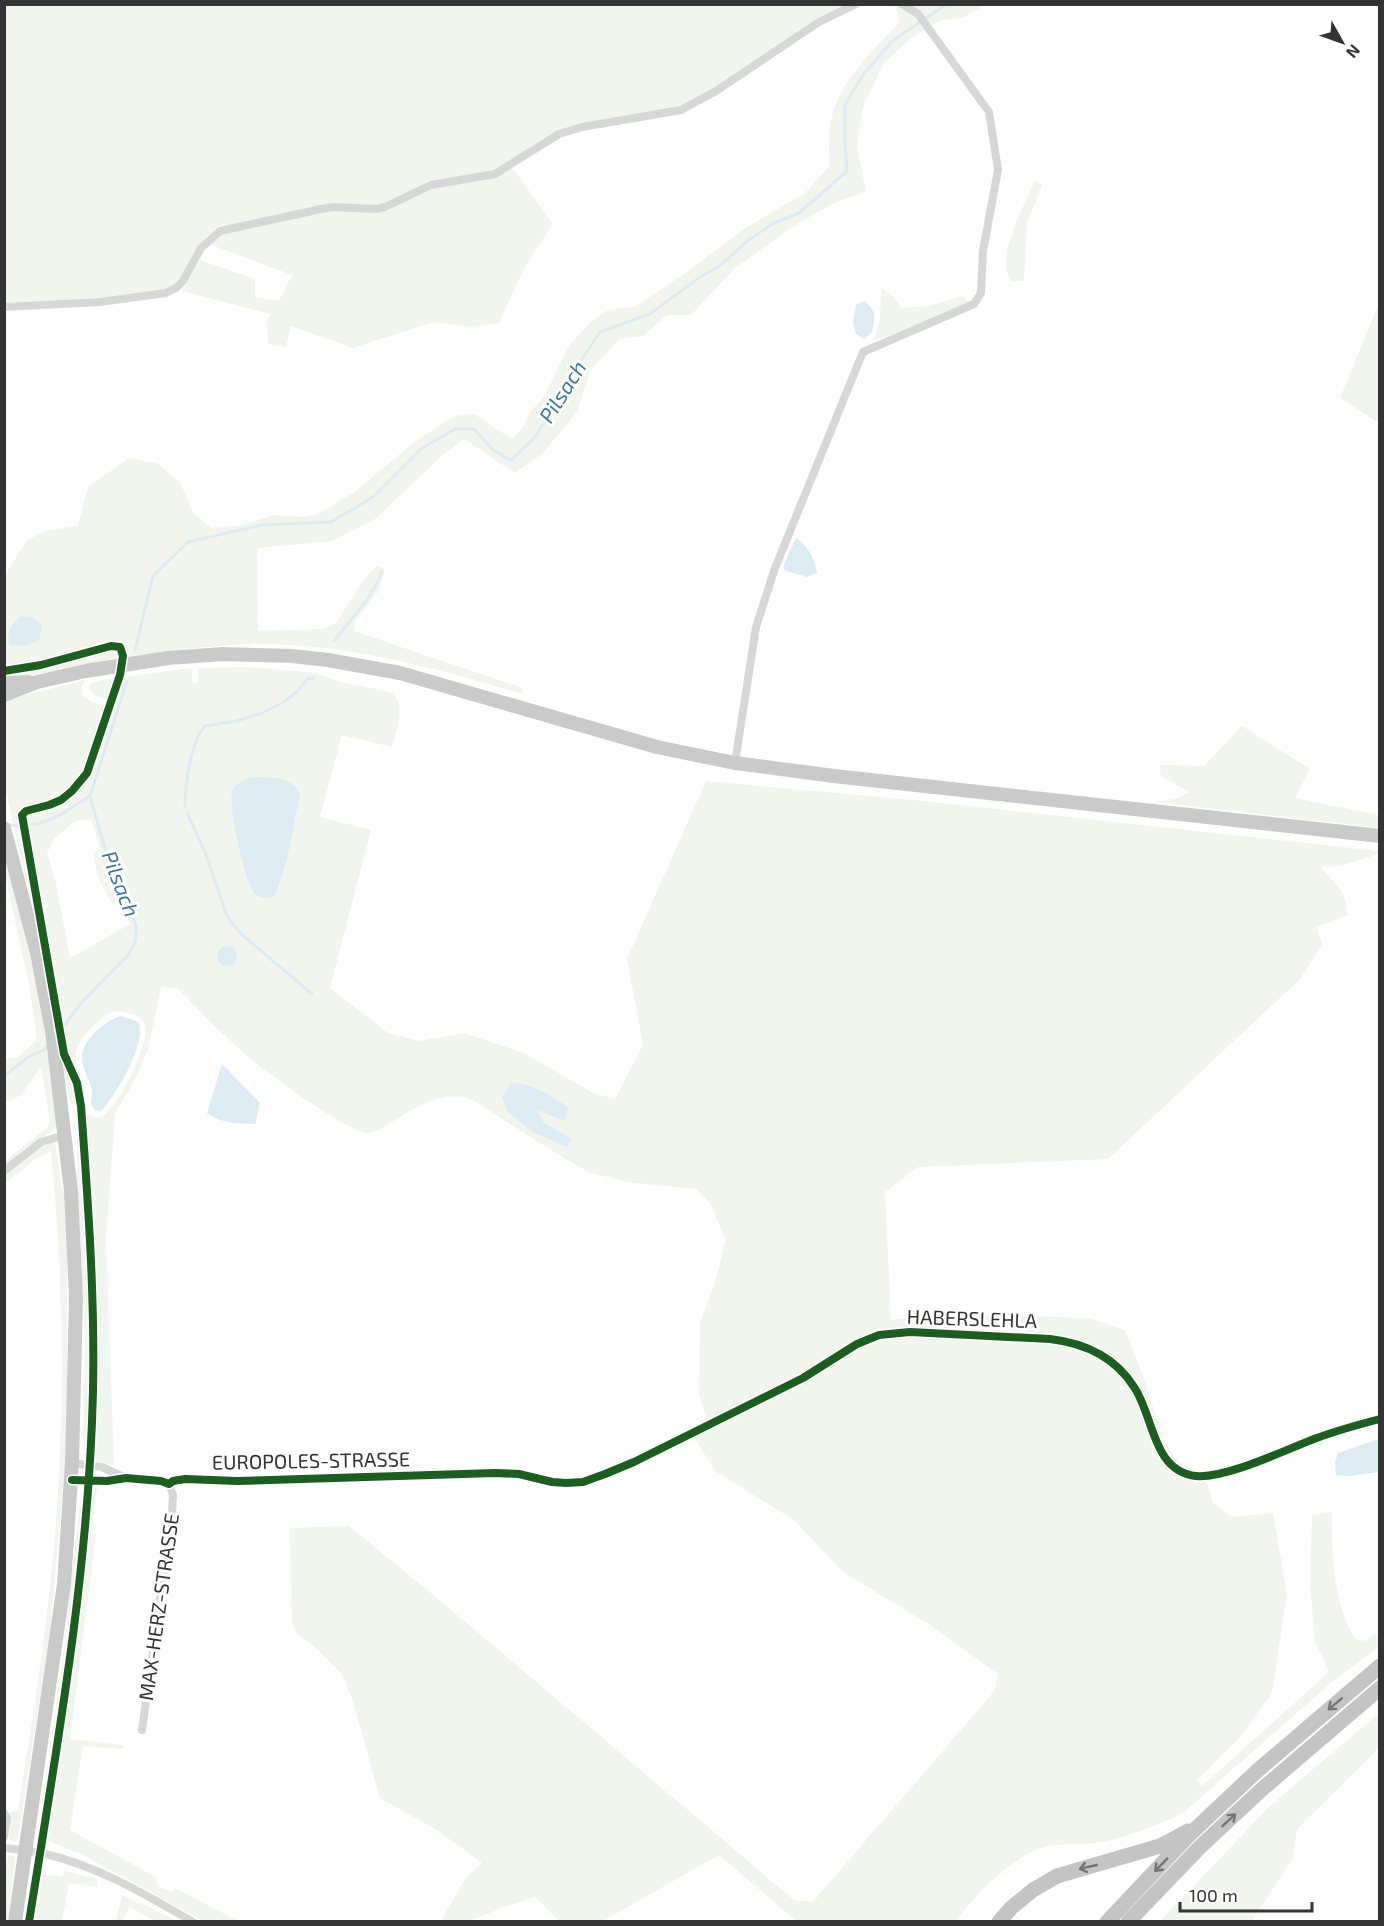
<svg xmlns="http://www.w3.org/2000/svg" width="1384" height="1926" font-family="'Exo 2',sans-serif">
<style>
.green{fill:#f1f5ed;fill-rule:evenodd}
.water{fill:#ddebf3}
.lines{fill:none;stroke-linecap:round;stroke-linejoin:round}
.stream{stroke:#ddebf3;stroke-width:3}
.street{stroke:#d7d7d7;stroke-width:8}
.primary{stroke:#cacaca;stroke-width:14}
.highway{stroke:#c4c4c4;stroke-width:15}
.cycleway-casing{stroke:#fff;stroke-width:11}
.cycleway{stroke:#1b5e20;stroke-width:8}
.oneway{stroke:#747474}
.labels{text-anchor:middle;stroke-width:6;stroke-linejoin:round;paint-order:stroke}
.street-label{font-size:20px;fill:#333;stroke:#fff}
.water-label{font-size:21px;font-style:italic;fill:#3f7597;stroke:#fff}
</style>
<rect width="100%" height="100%" fill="#fff"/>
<path class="green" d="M 4,5 L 847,5 L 815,20 L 695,100 C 629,128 564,104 511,166 L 553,224 L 524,268 L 499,323 L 470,327 L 433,322 L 353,348 L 291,326 L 286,347 L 268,344 L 267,322 L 270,314 L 182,291 L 200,260 L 255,279 L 255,297 L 279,301 L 292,275 L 209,244 L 221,234 L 227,222 C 212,229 199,242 191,257 C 186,266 183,277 175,285 C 159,297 33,301 5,303 Z
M 895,5 L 985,5 L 962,18 L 942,20 L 933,24 L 909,40 L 884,63 L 863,107 L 857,146 L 866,192 L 838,201 L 799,223 L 735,268 L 691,315 L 667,315 L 643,336 L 620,339 L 591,369 L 577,412 L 542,454 L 515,473 L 464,439 L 443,455 L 375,519 L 332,541 L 257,548 L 258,631 L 324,629 L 336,623 L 363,581 L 376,566 L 385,569 L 379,590 L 355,621 L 354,631 L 522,688 L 522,694 C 436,668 349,644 258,644 C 213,644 167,652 122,658 L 119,645 L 110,641 L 103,642 L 26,666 L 5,669 L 5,575 L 27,540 L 47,531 L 78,526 L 88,487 L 129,458 L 158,464 L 180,482 L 193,513 L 211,528 L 236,526 L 275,515 L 300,517 L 318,514 L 356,491 L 413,443 L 454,416 L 474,414 L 512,439 L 523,427 L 530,412 L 544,397 L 570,344 L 591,322 L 608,310 L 636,306 L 681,276 L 747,227 L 804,194 L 829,167 C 830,152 827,135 831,120 C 841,79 871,52 900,22 Z
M 1035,180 L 1042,185 L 1027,224 L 1024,281 L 1011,281 C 1009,276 1005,269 1006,263 C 1007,233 1024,208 1035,180 Z
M 881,288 L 893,297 L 902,308 L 929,306 L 962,296 L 969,302 L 897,333 L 873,341 L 880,322 Z
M 1379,303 L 1380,423 L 1379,423 L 1340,398 Z
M 109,648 L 115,649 L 117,658 L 67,669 L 5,679 L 4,675 L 33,671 Z
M 247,667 L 317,673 L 337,681 L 390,692 C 408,702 396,731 392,747 L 342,735 L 320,817 L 371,830 L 330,988 L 388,1033 L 420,1041 L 464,1033 L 524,1053 L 593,1093 L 615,1099 L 643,1045 L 627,959 L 706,781 L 923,801 L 1379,851 L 1379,854 L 1340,866 L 1321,867 L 1343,893 L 1348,915 L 1317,927 L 1322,945 L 1300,979 L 1108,1159 L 918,1167 L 885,1192 L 891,1320 L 932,1315 L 1060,1317 L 1091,1319 L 1125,1330 L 1143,1376 L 1164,1441 L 1175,1458 L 1207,1482 L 1213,1503 L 1233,1517 L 1273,1513 L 1287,1594 L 1272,1693 L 1239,1738 L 1197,1780 L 1202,1786 L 1329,1672 L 1315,1641 L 1310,1585 L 1312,1515 L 1331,1512 C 1333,1556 1332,1600 1355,1639 L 1365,1641 L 1379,1632 L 1379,1646 L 1331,1683 L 1183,1813 C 1154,1827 1126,1838 1095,1843 C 1078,1845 1060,1843 1044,1847 C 1012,1856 974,1896 956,1921 L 796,1921 L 719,1855 L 603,1921 L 559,1921 L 535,1897 L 502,1908 L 469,1921 L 441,1921 L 465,1879 L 482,1863 L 437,1830 L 380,1798 L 352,1698 L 341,1673 L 317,1649 L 297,1634 L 292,1623 L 290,1528 L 349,1526 L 449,1608 L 794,1900 L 813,1902 L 995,1690 L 998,1674 L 927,1623 L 843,1572 L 794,1520 L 715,1471 L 694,1437 L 710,1429 L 699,1395 L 700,1323 L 715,1282 L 726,1240 L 710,1203 L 696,1189 L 627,1182 L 588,1172 L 538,1142 L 473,1100 C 447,1089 419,1105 397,1119 C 388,1124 379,1132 369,1133 C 352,1135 273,1077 257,1064 C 229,1042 202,1013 177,988 L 161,987 L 148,1050 L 135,1079 L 115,1114 L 106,1238 L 114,1465 L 92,1460 C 98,1343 91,1228 84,1112 C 90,1115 95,1118 101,1117 C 117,1113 151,1040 145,1025 C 143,1019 137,1016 131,1014 C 126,1012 119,1010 113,1012 C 100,1016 84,1034 78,1046 C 68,1064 90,1081 82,1099 L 81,1086 L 67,1052 L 54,969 L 25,818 L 20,819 L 37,910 L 33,907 L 31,902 L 5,788 L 4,703 L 17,697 L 85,680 L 81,687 L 83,696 L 92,702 L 106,706 L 104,714 L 111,715 L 123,677 L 192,668 L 192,683 L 197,683 L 199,668 ZM 91,819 L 100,847 L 94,854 L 97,875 L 111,903 L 120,900 L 130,924 L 70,958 L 56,883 L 47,853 L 54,839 L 75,821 ZM 512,1082 C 534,1085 550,1094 568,1107 L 565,1121 L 537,1109 L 544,1123 L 572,1139 L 508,1112 Z
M 116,677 L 110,700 L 96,696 L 89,690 L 89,685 L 94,682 Z
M 1242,726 L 1310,769 L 1295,798 L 1379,815 L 1379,828 L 1155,802 L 1175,799 L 1190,792 L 1160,776 L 1161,765 L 1204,766 Z
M 4,852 L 23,923 L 42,1010 L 57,1125 L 51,1132 L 25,1148 L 5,1166 L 5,1161 L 48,1127 L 50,1122 L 41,1067 L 21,1095 L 5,1103 L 5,1058 L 17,1058 L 37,1040 L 29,984 L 5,875 Z
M 39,920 L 64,1063 C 72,1076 76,1087 78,1102 L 74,1104 L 71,1103 L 68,1095 L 53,1000 L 37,925 Z
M 80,1110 C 87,1226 91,1340 88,1456 L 85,1451 L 83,1437 L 85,1334 L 77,1177 L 77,1119 Z
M 51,1142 L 55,1143 L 61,1185 L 66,1199 L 67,1229 L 67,1380 L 65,1468 L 50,1632 L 19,1832 L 18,1838 L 15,1842 L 10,1839 L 10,1812 L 18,1811 C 29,1742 40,1674 48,1604 C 66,1454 66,1301 51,1151 L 34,1160 L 5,1184 L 4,1176 L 27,1156 Z
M 97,1488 L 91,1534 L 96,1535 L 70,1739 L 123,1745 L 123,1749 L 83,1746 L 70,1830 L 157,1878 L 158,1886 L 172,1892 L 175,1888 L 238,1921 L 203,1921 L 81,1854 L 46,1840 L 79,1602 L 91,1490 Z
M 85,1490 L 69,1645 L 40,1834 L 39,1822 L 63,1658 L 80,1500 Z
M 1379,1713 L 1379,1748 L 1297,1829 L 1293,1858 L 1252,1921 L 1160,1921 L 1269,1807 Z
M 8,1855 L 14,1856 L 15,1860 L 8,1921 L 5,1921 L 5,1863 Z
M 64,1871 L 97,1879 L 97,1887 L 69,1883 L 62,1921 L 34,1921 L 43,1875 L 63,1876 Z
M 122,1895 L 140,1904 L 142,1903 L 177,1921 L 155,1921 L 130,1907 L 122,1921 L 116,1921 Z"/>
<path class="water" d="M 864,301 C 877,311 875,317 872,332 L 864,339 L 856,334 L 853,322 L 856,305 Z
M 796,538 C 808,546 815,559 817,573 L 807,577 L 784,570 L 784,564 Z
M 21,616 L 33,618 L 42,625 L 39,640 L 25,646 L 9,645 C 7,631 10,625 21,616 Z
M 252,777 C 270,778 291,775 300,794 L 287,860 L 275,895 C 268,899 260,899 254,893 C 245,882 226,801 233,789 C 237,782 245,780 252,777 Z
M217 956a10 10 0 1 1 20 0a10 10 0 1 1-20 0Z
M 120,1016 L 134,1020 L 139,1023 C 146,1045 117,1092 103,1109 L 100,1111 L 95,1110 L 91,1105 C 91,1101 92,1096 92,1091 C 90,1080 83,1070 82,1060 C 80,1041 105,1021 120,1016 Z
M 222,1064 L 260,1103 L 255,1124 C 238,1123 222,1124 207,1113 Z
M 512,1082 C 535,1085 549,1094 568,1107 L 565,1121 L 537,1110 L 544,1123 L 572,1139 L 567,1147 L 531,1131 L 508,1112 L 502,1098 Z
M 1379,1439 L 1379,1472 L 1349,1476 L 1336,1475 L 1335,1462 L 1338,1453 Z"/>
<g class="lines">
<path class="stream" d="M 334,641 C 351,618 373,598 382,571
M 135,650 L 153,576 L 188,542 L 262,525 L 331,522 L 373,497 L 421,449 L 455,429 L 474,429 L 493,450 L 511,460 L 535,437 L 554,408 L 574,371 L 600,332 L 650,314 L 700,277 L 720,266 L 746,242 L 772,224 L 799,213 L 847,171 L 845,142 L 845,105 L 863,75 L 892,41 L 947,4
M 185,806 C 185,785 191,741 205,726 L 236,721 L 260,714 L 282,703 L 297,692 L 308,678 L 313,679 L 314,677
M 187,813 L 205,852 L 227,916 L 240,933 L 312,994
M 6,825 C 47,828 58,816 90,796
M 57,1035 L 83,1001 L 128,955 L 136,940 L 136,925 L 112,873 L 90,796 L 127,681
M 4,1076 L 27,1058 L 44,1050 L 49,1044"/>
<path class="street" d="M 4,307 L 100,302 L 166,293 L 176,288 L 183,281 L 201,248 L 220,231 L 321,209 L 333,207 L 376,209 L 385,207 L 431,185 L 495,174 L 559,134 L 582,127 L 681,110 L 716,91 L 819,22 L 856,4
M 735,763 L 756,627 L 775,568 L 863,352 L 974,304 L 981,293 L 983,251 L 998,170 L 989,112 L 918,14 L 902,4
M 4,1171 L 41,1142 L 65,1135
M 72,1463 L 102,1467 L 126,1478
M 72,1480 L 107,1481 L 126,1478 L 161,1481 L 169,1484 L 173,1481 L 185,1479 L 238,1481 L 495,1473 L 519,1474 L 552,1482 L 566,1483 L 583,1482 L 605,1474 L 634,1462 L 803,1378 L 857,1344 L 879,1335 L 910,1332 L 1050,1339 C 1084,1343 1115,1357 1134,1387 C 1154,1416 1152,1471 1196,1476 C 1225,1479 1285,1450 1314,1439 C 1335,1431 1357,1425 1380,1419
M 142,1730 L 172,1514 L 173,1495 L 169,1484
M 4,1813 L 7,1818 L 4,1837
M 4,1848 C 17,1849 29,1851 41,1853 C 96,1865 145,1894 193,1922"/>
<path class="primary" d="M 4,683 L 29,682
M 4,695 L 37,682 L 86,671 L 168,658 L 223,654 L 292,656 L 328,660 L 400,673 L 657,747 L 735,763 L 834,776 L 1380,836
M 4,828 L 37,953 L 52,1031 L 71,1191 L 76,1298 L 72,1463 L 64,1584 L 15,1922"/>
<path class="highway" d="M 999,1922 L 1011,1908 L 1033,1890 L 1057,1876 L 1160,1846 L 1188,1831
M 1107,1922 L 1189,1835 L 1257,1771 L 1380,1666
M 1128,1922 L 1200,1847 L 1261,1790 L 1380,1688"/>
<g class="cycleway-casing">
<path id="cycleway" d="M 4,671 L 41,665 L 111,646 L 120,647 L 123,656 L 120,675 L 87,773 L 72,791 L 61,800 L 49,805 L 26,811 L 22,815 L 64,1054 L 77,1083 L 81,1106 C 88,1201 95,1296 93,1391 C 89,1569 57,1746 29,1922
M 72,1480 L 107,1481 L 126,1478 L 161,1481 L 169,1484 L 173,1481 L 185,1479 L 238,1481 L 495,1473 L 519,1474 L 552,1482 L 566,1483 L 583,1482 L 605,1474 L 634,1462 L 803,1378 L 857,1344 L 879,1335 L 910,1332 L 1050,1339 C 1084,1343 1115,1357 1134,1387 C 1154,1416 1152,1471 1196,1476 C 1225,1479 1285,1450 1314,1439 C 1335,1431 1357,1425 1380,1419"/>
</g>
<use href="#cycleway" class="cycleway"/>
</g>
<defs><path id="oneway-shaft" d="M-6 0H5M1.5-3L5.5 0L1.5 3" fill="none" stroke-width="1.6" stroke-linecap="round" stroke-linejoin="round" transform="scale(1.5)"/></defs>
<g class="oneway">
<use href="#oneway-shaft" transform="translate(1335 1704) rotate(140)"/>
<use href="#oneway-shaft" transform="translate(1229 1820) rotate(-43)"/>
<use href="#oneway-shaft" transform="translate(1161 1865) rotate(134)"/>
<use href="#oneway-shaft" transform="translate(1088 1867) rotate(167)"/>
</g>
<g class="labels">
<g class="street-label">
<text transform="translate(972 1319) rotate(2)" y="7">HABERSLEHLA</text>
<text transform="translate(311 1461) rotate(-1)" y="7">EUROPOLES-STRASSE</text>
<text transform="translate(159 1607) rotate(-82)" y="7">MAX-HERZ-STRASSE</text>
</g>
<g class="water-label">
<text transform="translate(563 392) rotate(-58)" y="7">Pilsach</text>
<text transform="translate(120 884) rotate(69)" y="7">Pilsach</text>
</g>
</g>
<rect width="1384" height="1926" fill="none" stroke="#333333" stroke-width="12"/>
<g transform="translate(1342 42) rotate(130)" stroke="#ffffff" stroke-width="4.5" paint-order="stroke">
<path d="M0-4.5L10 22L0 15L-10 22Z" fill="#333333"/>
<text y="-9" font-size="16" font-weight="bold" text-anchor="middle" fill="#333333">N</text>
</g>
<path d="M1180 1902v9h132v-9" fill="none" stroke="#333333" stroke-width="3"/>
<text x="1189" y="1902" font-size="18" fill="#333333" stroke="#ffffff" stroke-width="4.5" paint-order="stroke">100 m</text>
</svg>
